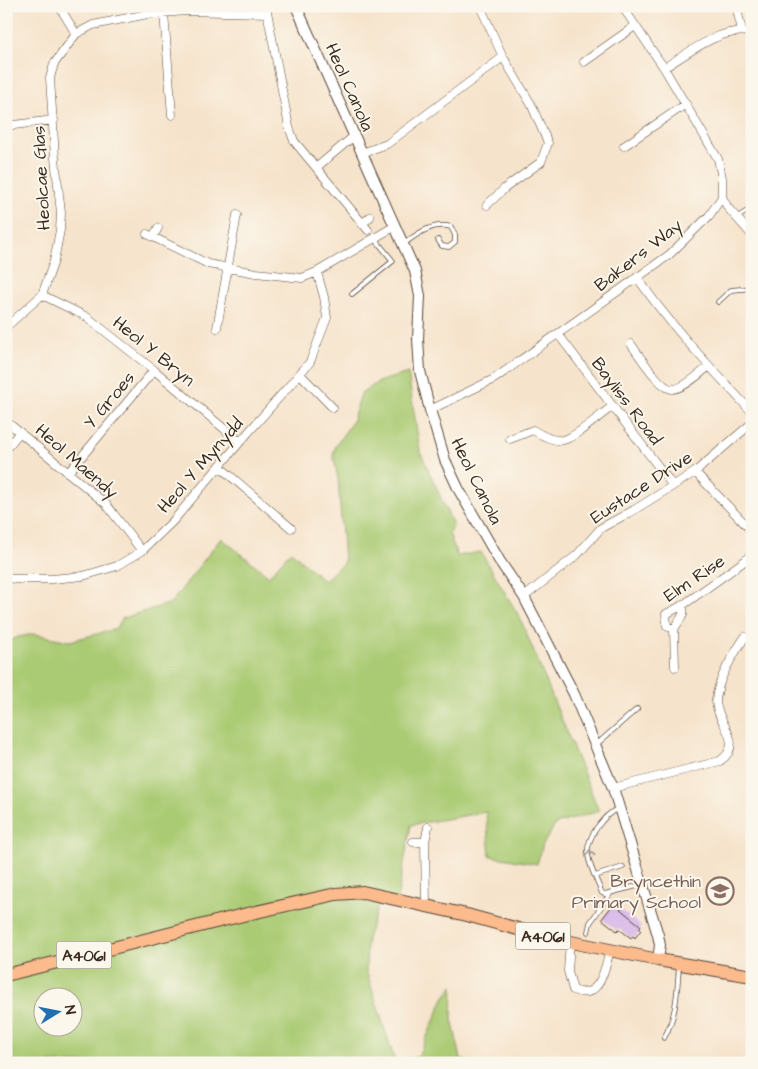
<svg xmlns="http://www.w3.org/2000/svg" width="758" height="1069" font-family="'Architects Daughter',sans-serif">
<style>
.green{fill:#aacb73;stroke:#727a48;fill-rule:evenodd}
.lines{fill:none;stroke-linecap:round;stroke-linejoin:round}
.stream{stroke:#71ade2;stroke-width:3}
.building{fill:#d4b2e8}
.service-casing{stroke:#574638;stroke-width:5.5}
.minor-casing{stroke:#574638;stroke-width:9}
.tertiary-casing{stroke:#574638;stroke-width:12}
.primary-casing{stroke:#574638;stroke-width:14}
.service{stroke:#fff;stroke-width:4}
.minor{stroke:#fff;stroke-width:8}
.tertiary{stroke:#fff;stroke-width:10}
.primary{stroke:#fbbb8c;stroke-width:12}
.oneway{stroke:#a79f9a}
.labels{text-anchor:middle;stroke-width:4;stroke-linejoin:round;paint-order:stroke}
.shield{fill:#fbf7ec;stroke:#75685c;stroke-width:1}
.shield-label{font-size:16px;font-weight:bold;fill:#3b2a1e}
.street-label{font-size:18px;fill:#3b2a1e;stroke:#fbf7ec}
.education-label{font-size:18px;fill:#785e54;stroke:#fbf7ec;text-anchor:end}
</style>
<rect width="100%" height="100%" fill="#fbf7ec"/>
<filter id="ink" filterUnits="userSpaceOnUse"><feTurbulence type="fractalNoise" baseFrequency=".02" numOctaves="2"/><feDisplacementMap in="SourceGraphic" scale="10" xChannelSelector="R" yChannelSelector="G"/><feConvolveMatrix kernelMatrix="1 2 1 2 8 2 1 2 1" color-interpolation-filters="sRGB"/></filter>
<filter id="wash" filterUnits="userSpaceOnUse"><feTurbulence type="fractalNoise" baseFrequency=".0096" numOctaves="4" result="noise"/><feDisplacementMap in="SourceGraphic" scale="20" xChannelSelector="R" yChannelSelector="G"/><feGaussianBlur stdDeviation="1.12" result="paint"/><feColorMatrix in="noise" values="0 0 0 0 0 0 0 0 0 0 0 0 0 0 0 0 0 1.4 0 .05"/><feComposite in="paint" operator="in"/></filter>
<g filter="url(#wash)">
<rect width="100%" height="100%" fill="#f6e3cb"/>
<path class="green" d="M 408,373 L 420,451 L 453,525 L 449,533 L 457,556 L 481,552 L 520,618 L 599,811 L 556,824 L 543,844 L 537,864 L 490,856 L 486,812 L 411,825 L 397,900 L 381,897 L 367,939 L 366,970 L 395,1061 L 418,1057 L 444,998 L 453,986 L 452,1019 L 461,1059 L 474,1063 L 6,1063 L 6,643 L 18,637 L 34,634 L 70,641 L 115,629 L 123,618 L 171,603 L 221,538 L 269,576 L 291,551 L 324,581 L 344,562 L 338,478 L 333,455 L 336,445 L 352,422 L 361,394 L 378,382 ZM 42,996 L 72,996 L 72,1026 L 42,1026 Z"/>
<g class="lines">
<path class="stream" d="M 513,1063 L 542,1057 L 560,1063"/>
</g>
<g id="blocks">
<path class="building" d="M 615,902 L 622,907 L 620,909 L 641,926 L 639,928 L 641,930 L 635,938 L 633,936 L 631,938 L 619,929 L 617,931 L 602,919 Z"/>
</g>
</g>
<g filter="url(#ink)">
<use href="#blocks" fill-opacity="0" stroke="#574638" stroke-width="1"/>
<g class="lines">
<g class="service-casing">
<path id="service" d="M 736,218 L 752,208
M 405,243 C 418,233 434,222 451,227 L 455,235 L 455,242 L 449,247 L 442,246 L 438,240
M 352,294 L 393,261 L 375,239
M 718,302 L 731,290 L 752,288
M 597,744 L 637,709
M 619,808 C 603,815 586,838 588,855 C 590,868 597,881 602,893 L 605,894 L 641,885
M 595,876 L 623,867
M 588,932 L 590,923 L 610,894
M 752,1017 L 750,1025 L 752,1030
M 664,1038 C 677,1015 677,992 679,966"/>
</g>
<g class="minor-casing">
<path id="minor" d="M 59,6 L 76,34
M 266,6 L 289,127 L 294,141 L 368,230
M 480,6 L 503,57 L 531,104 L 548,143 L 541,162 L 505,188 L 487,205
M 736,6 L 742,30
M 164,13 L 172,115
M 584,62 L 635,26
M 664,68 C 688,53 723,25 752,33
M 6,126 L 54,120
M 624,146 L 686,104
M 362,153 L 387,144 L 503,57
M 317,167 L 354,136
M 722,197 L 728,208 L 752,235
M 362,224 L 370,217
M 147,234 L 208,264 L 256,273 L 302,278 L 317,272 L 395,226
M 153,237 L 158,228
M 637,277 C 670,326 712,369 752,412
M 42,295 L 87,317 L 154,370 L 240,442
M 6,327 L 42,295 L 54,261 L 60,230 L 61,213 L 55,158 L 50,78 L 54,64 L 76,34 L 93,25 L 148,14 L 187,11 L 267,13
M 217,328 L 237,215
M 558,334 L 673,486
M 631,344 C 638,354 661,390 673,389 C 683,389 701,373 709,366
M 300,374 L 333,408
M 430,410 L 494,379 L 669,255 L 709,216 L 722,197 L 722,178 L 718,159 L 664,68 L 622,6
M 6,421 L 106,504 L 142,551
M 510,439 L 533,430 C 541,435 553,442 563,440 C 575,438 601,414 613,406
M 6,449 L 20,432
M 220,467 L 291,528
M 695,472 L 752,531
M 68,473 L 154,370
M 6,578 L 16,579 L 52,579 L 83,576 L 117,566 L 142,551 L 173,521 L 240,442 L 310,362 L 327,318 L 324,297 L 317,272
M 524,597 L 577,555 L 601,528 L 634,510 L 695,472 L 752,423
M 674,629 L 667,626 L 666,614 L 683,605 L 746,560 L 752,552
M 674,629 L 675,667
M 674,629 L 683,615 L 683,605
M 613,788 L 720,761 C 747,742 715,722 716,700 C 718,678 733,655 745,637
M 413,842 L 425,842
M 426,906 L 425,842 L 428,827
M 570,941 L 568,971 L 573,990 C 600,1002 605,968 610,950"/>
</g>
<g class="tertiary-casing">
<path id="tertiary" d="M 296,6 L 415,271 L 420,296 L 418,339 L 420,371 L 430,410 L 445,460 L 459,490 L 499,560 L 524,597 L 574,694 L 613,788 L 658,935 L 660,945 L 658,960"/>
</g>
<g class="primary-casing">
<path id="primary" d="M 6,975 L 247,914 L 336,894 L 363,892 L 467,915 L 547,937 L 658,960 L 752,976"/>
</g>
<use href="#service" class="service"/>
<use href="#minor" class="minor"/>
<use href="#tertiary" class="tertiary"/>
<use href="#primary" class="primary"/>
</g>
<defs><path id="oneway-chevron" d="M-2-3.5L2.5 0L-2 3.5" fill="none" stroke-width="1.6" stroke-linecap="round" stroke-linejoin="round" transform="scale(1.25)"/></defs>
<use class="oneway" href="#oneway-chevron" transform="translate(590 853) rotate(-92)"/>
</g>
<defs>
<g id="school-ring" transform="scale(1.4375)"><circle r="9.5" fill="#fbf7ec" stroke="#8d6e63" stroke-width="1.5"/><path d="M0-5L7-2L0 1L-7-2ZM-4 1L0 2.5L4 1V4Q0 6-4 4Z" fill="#8d6e63"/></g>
</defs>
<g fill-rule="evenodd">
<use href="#school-ring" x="720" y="891"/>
</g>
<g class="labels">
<g class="shield">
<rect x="515.5" y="922.5" width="55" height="27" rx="4"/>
<rect x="56.5" y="941.5" width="55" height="27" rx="4"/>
</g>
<g class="shield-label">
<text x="543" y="942">A4061</text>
<text x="84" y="961">A4061</text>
</g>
<g class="street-label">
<text transform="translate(350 87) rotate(66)" y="6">Heol Canola</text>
<text transform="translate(41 178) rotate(-93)" y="6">Heolcae Glas</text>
<text transform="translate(638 255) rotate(-38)" y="6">Bakers Way</text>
<text transform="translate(154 351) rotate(39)" y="6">Heol Y Bryn</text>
<text transform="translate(109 400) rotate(-50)" y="6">Y Groes</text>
<text transform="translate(627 401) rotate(53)" y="6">Bayliss Road</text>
<text transform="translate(77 461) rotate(41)" y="6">Heol Maendy</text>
<text transform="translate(200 465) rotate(-49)" y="6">Heol Y Mynydd</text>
<text transform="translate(477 481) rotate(64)" y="6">Heol Canola</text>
<text transform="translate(641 487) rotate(-33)" y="6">Eustace Drive</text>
<text transform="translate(694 578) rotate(-34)" y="6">Elm Rise</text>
</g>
<g class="education-label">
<text x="701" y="887">Bryncethin<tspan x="701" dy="21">Primary School</tspan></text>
</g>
</g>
<rect width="758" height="1069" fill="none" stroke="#fbf7ec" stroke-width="25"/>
<g transform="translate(58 1012) rotate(80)"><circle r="24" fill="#fbf7ec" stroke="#aea59a"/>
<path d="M0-4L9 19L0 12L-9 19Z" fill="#1f6fb2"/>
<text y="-8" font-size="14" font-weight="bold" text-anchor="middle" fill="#3b2a1e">N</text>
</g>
</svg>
